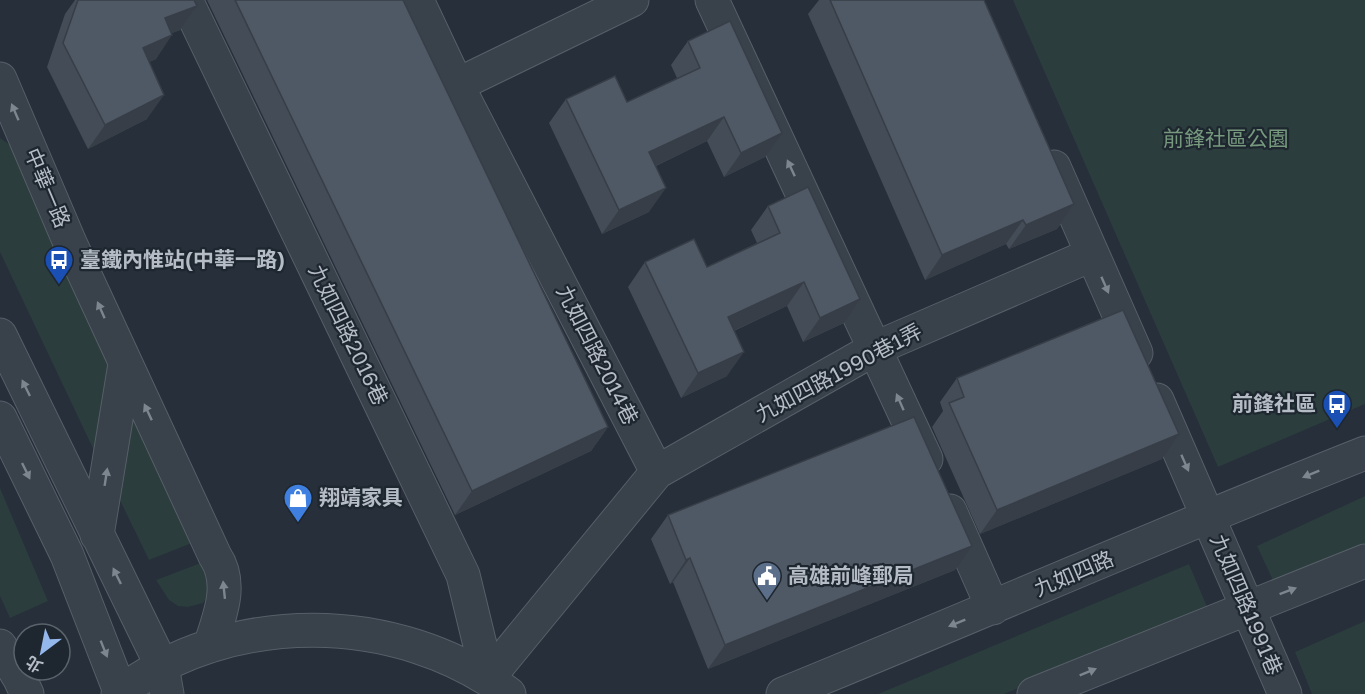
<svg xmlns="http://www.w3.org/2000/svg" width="1365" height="694" font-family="'Golos Text','Noto Sans TC',sans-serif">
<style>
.green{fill:#2b3d3d}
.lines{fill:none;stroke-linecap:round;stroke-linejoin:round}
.minor-casing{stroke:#575f69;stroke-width:35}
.minor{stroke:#39414b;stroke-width:33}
.wall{fill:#444c57}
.shaded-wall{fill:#373e47}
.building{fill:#4f5865;stroke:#373e47;stroke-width:1.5}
.oneway{fill:#7d858f}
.labels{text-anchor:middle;stroke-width:4.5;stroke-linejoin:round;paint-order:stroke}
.park-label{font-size:21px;fill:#76997e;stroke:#1e262f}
.street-label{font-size:21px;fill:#b5bcc6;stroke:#1e262f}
.poi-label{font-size:21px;font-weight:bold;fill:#b5bcc6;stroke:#1e262f;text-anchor:start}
</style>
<rect width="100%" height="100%" fill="#262f3a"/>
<path class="green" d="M 1013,0 L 1365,0 L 1365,404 L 1218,467 Z
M 0,138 L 10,145 L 21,162 L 113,364 L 98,459 L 0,252 Z
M 130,400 L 197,541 L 149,560 L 114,488 Z
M 0,488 L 48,601 L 10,618 L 0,596 Z
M 1365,496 L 1365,549 L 1277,589 L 1257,546 Z
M 206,561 L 212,589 L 203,603 L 188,607 L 178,606 L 169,600 L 156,580 Z
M 1189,564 L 1208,609 L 1004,694 L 878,694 Z
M 1365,621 L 1365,694 L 1312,694 L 1295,652 Z"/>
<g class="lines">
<g class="minor-casing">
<path id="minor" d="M 186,0 L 463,575 L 488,678
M 417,0 L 457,85 L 657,472 L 488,678
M 712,0 L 926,459
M 0,79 L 70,243 L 215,556 C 234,584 219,618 210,646
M 457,85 L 632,0
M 1054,167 L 1136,353
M 0,335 L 162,666 L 167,694
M 1157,400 L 1285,694
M 0,418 L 67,555 L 121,694
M 657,472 L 876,348 L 1091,255
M 950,511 L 993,608
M 97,535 L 125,364
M 0,646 L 20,679 L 27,694
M 118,694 C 229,608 398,610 509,694
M 783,694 C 977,615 1170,530 1365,453
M 1034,694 L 1365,561"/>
</g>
<use href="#minor" class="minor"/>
</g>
<path class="wall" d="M 75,0 L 194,0 L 197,6 L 180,30 L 172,33 L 156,59 L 149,62 L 147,119 L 88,149 L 47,67 L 65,14 Z
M 207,0 L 403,0 L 608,427 L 591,451 L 455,515 Z
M 819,0 L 984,0 L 1074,204 L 1057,229 L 1009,249 L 1006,244 L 925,280 L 808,14 Z
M 688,41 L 765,157 L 724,177 L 707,141 L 656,166 L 649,212 L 602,234 L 549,123 L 566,99 L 627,102 L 677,78 L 671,65 Z
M 768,206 L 844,323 L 803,342 L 787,306 L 734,331 L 727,376 L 681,398 L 628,287 L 645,262 L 707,267 L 757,243 L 751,230 Z
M 957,378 L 1162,459 L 980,534 L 932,427 L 943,411 L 940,402 Z
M 668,515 L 955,570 L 708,669 L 673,582 L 670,584 L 651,539 Z"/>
<path class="shaded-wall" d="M 197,6 L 180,30 L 148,42 L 165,18 Z
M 172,35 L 156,59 L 126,73 L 143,48 Z
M 164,95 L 147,119 L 88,149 L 105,125 Z
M 724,117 L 707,141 L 632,177 L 649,152 Z
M 782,133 L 765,157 L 724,177 L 741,153 Z
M 666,188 L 649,212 L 602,234 L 619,210 Z
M 1074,204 L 1057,229 L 1009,249 L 1026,225 Z
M 1023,220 L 1006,244 L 925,280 L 942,255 Z
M 804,282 L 787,306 L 711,341 L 728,317 Z
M 860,299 L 844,323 L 803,342 L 820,318 Z
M 744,352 L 727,376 L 681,398 L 698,373 Z
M 608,427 L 591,451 L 455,515 L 472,491 Z
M 1179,434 L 1162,459 L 980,534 L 997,510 Z
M 972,546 L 955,570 L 708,669 L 725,645 Z
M 690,558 L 673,582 L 670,584 L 686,560 Z"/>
<path class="building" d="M 78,0 L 194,0 L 197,6 L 165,18 L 172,35 L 143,48 L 164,95 L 105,125 L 63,43 Z
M 235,0 L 403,0 L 608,427 L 472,491 Z
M 830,0 L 984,0 L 1074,204 L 1026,225 L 1023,220 L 942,255 Z
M 730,21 L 782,133 L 741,153 L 724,117 L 649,152 L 666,188 L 619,210 L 566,99 L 615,76 L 627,102 L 700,68 L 688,41 Z
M 808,187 L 860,299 L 820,318 L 804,282 L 728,317 L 744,352 L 698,373 L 645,262 L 694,239 L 707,267 L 780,233 L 768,206 Z
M 1123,310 L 1179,434 L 997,510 L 949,403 L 964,397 L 957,378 Z
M 914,417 L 972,546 L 725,645 L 690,558 L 686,560 L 668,515 Z"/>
<defs><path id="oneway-solid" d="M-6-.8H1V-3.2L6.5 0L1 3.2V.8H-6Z" transform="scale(1.5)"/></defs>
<g class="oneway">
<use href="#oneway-solid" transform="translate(15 112) rotate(-113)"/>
<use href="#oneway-solid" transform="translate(791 168) rotate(-115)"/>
<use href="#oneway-solid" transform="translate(1105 285) rotate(66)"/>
<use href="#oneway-solid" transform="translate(101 310) rotate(-114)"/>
<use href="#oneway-solid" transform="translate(26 388) rotate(-116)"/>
<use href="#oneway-solid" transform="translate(900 402) rotate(-114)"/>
<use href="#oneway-solid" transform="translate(148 412) rotate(-115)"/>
<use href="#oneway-solid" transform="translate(1185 463) rotate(66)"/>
<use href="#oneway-solid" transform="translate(26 471) rotate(64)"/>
<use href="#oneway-solid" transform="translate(1311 474) rotate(158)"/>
<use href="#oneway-solid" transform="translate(106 477) rotate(-81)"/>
<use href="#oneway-solid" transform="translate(117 576) rotate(-116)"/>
<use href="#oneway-solid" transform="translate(224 590) rotate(-96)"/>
<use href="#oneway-solid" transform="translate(1288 591) rotate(-21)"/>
<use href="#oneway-solid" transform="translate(957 623) rotate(158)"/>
<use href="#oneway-solid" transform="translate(104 649) rotate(68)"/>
<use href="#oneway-solid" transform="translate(1088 672) rotate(-22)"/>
</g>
<defs>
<g id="bus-pin" transform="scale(1.5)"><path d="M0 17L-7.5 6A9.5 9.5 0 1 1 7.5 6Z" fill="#1a4fb4" stroke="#1e262f"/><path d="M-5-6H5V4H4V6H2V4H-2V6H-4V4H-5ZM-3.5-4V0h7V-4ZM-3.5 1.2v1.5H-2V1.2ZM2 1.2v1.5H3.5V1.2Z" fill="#fff"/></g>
<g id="shop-pin" transform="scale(1.5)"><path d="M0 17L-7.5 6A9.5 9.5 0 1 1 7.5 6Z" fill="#3f7fe0" stroke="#1e262f"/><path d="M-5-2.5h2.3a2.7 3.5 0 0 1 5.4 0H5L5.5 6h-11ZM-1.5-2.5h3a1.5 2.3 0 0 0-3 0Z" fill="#fff"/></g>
<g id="civic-pin" transform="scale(1.5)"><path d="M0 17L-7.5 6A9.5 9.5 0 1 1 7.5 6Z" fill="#5c6f8a" stroke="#1e262f"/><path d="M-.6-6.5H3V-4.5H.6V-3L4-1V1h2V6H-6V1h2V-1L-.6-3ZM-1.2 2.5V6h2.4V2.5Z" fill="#fff"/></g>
</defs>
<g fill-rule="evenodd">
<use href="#bus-pin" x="59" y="260"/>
<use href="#bus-pin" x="1337" y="404"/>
<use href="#shop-pin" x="298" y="498"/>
<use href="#civic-pin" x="767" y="576"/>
</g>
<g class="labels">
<g class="park-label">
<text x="1226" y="146">前鋒社區公園</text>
</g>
<g class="street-label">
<text transform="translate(47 188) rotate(67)" y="7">中華一路</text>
<text transform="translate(348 335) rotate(64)" y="7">九如四路2016巷</text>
<text transform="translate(597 355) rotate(63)" y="7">九如四路2014巷</text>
<text transform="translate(839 373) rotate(-28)" y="7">九如四路1990巷1弄</text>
<text transform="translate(1074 574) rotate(-23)" y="7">九如四路</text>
<text transform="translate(1246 605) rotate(67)" y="7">九如四路1991巷</text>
</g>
<g class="poi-label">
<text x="80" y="267">臺鐵內惟站(中華一路)</text>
<text x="1316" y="411" text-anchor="end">前鋒社區</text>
<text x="319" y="505">翔靖家具</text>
<text x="788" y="583">高雄前峰郵局</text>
</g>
</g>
<g transform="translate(42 652) rotate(212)"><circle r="28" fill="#1e262f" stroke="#5a626b" stroke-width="1.5"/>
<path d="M0-4.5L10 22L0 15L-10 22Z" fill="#94b7ec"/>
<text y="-9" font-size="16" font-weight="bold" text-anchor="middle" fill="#b5bcc6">北</text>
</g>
</svg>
